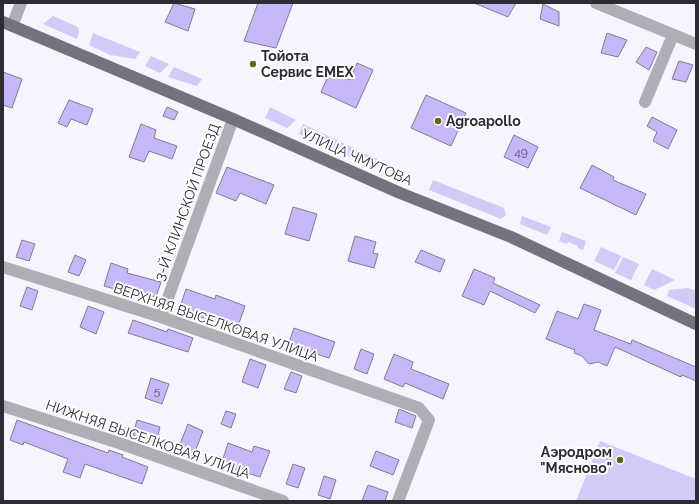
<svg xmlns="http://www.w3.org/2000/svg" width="699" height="504" font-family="Raleway,sans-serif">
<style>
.green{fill:#d3caf7}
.building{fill:#c6b7f9;stroke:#817e8d}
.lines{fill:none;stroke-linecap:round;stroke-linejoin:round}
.minor{stroke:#afaeb4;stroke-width:12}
.major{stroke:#74727e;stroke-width:12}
.poi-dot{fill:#616809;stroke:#fff;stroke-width:1.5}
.labels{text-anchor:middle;stroke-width:4;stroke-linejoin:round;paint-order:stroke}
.number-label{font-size:12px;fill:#534f64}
.poi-label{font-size:14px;font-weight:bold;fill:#2d2c32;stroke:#fff;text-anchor:start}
.street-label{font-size:14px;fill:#2d2c32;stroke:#fff}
</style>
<rect width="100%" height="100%" fill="#f6f4fe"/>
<path class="green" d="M 53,16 L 78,27 L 79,32 L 77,39 L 43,24 Z
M 93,33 L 140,52 L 135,59 L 110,55 L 89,45 Z
M 151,56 L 169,64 L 160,73 L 145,66 Z
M 174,67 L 202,79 L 197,86 L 168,77 Z
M 270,107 L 296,120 L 287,128 L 265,118 Z
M 303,124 L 381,161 L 379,166 L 373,167 L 299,134 Z
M 433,180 L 504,208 L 506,215 L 501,219 L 429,190 Z
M 522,216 L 551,227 L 547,235 L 520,224 Z
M 562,232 L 586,241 L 583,250 L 578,248 L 578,246 L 568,242 L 567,244 L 559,241 Z
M 601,247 L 621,256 L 614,270 L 594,261 Z
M 623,257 L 639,264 L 631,280 L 615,273 Z
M 652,269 L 675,280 L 654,290 L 644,285 Z
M 688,288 L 696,291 L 696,309 L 667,296 L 669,290 Z
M 600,441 L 696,479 L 696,501 L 576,501 Z"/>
<path class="building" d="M 174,3 L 195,9 L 188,31 L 165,22 Z
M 258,3 L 293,3 L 276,48 L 244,41 Z
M 474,3 L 516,3 L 508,17 Z
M 543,4 L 559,12 L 559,26 L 540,19 Z
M 607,33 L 627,40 L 618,57 L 601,53 Z
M 646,47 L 657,52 L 649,70 L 636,62 Z
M 679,61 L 693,65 L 686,82 L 672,79 Z
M 357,63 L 373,70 L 356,108 L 321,92 L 330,72 L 350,80 Z
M 3,72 L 22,79 L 12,108 L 3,105 Z
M 426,95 L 466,113 L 451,146 L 411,128 Z
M 69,100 L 93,109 L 87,125 L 71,119 L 67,127 L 58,123 Z
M 167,107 L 178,112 L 174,120 L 163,116 Z
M 652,117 L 677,130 L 668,149 L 653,141 L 657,132 L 647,126 Z
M 141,124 L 156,130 L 154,138 L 177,146 L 172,159 L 149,151 L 144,162 L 129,157 Z
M 514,135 L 538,147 L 528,168 L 504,157 Z
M 592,165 L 614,177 L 613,180 L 646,194 L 636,215 L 580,188 Z
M 227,167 L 274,185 L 266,204 L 240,193 L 236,201 L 216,193 Z
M 293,207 L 317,214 L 309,241 L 285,234 Z
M 355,236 L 376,242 L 373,253 L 378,254 L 374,268 L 348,261 Z
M 22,240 L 35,244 L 29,261 L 16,257 Z
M 421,250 L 445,260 L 440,272 L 415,262 Z
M 75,255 L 86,260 L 79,276 L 68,272 Z
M 111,263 L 128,269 L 127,273 L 161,282 L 156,297 L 123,287 L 122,291 L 104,286 Z
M 474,269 L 495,278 L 493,283 L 540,305 L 535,313 L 490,291 L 484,305 L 462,296 Z
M 27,287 L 38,291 L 32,310 L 20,306 Z
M 186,289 L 215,299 L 216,295 L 245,306 L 237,329 L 179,310 Z
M 584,304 L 601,310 L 594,330 L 631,344 L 632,340 L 696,367 L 696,381 L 682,375 L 681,377 L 615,347 L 607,366 L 598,362 L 589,364 L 582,356 L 574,353 L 575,350 L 546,339 L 557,311 L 578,319 Z
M 88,306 L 104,312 L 96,334 L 80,327 Z
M 133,320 L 167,332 L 168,329 L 193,338 L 188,352 L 128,333 Z
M 294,328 L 335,342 L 329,358 L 288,345 Z
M 361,349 L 374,354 L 367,374 L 354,369 Z
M 394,354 L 413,362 L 411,369 L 449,384 L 443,399 L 405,383 L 403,387 L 384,379 Z
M 250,359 L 266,365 L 258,388 L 242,382 Z
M 291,372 L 302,376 L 296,393 L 284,389 Z
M 151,378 L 169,384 L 162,404 L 145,398 Z
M 399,409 L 416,416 L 412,428 L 395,422 Z
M 226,411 L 236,414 L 231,428 L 221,424 Z
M 17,420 L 108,453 L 109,450 L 123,455 L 122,457 L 148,467 L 142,484 L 85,464 L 80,478 L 63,472 L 68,459 L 24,442 L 23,445 L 10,440 Z
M 137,420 L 160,427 L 156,442 L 133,435 Z
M 188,424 L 203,431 L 193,457 L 177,451 Z
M 228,443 L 252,452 L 254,446 L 270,451 L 260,477 L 221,465 Z
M 376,451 L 399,460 L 393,475 L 370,466 Z
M 293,464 L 305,468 L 298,488 L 286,484 Z
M 324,476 L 336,480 L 330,499 L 318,495 Z
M 368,485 L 388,492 L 385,501 L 362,501 Z"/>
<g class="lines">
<path class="minor" d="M 596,3 L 696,44
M 12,26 L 21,3
M 645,102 L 673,35
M 3,267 L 161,317 L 419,408 L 429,420 L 398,501
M 161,317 L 233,119
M 3,406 L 119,443 L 283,501"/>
<path class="major" d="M 3,22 L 233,119 L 400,193 L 511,237 L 696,324"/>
</g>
<g class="poi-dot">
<circle cx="253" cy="64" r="4"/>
<circle cx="438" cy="121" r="4"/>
<circle cx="620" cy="460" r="4"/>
</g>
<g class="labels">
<g class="number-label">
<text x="521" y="156">49</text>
<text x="157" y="395">5</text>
</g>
<g class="poi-label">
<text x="261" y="61">Тойота<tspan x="261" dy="16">Сервис EMEX</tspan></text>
<text x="446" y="126">Agroapollo</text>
<text x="612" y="457" text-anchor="end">Аэродром<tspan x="612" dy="16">"Мясново"</tspan></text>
</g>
<g class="street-label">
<text transform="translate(357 157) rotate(24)" y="5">УЛИЦА ЧМУТОВА</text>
<text transform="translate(187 202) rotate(-70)" y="5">3-Й КЛИНСКОЙ ПРОЕЗД</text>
<text transform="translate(216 322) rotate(19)" y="5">ВЕРХНЯЯ ВЫСЕЛКОВАЯ УЛИЦА</text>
<text transform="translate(148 439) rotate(19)" y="5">НИЖНЯЯ ВЫСЕЛКОВАЯ УЛИЦА</text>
</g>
</g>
<rect width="699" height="504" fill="none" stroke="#2d2c32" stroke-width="8"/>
</svg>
